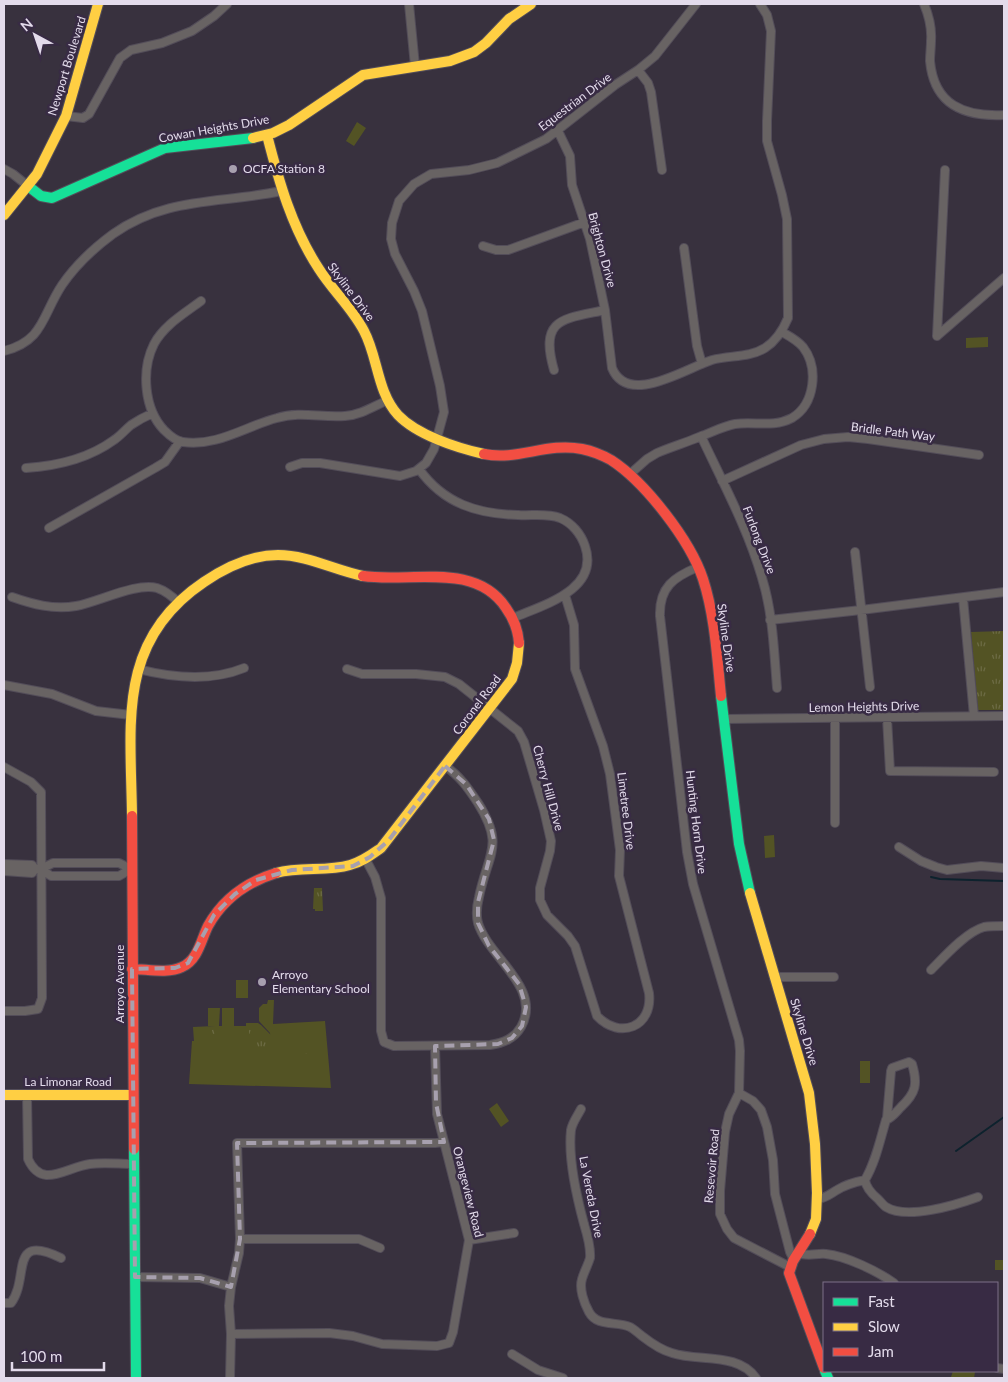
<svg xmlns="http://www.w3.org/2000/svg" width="1008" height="1382" font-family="Lato,sans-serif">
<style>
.green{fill:#535324}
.park{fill:url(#park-tufts)}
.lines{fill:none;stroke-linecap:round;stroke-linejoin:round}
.stream{stroke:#0d222d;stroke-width:2}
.street-casing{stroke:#534d59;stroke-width:10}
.fast-casing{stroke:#534d59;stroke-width:12}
.slow-casing{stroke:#534d59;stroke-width:12}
.jam-casing{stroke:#534d59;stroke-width:12}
.street{stroke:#686363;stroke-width:8}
.fast{stroke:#16e098;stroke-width:10}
.slow{stroke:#ffcf43;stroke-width:10}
.jam{stroke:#f24e42;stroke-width:10}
.marked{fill:none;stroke:#a7a0ae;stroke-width:4;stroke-dasharray:10 6;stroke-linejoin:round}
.poi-dot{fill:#a7a0ae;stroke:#382b44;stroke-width:2}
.labels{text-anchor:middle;stroke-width:5;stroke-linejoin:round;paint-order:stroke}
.street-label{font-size:12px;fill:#e3dbeb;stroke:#382b44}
.poi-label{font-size:12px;fill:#e3dbeb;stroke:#382b44;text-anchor:start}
</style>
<defs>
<pattern id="park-tufts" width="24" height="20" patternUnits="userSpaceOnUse" patternTransform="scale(1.25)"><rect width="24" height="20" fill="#535324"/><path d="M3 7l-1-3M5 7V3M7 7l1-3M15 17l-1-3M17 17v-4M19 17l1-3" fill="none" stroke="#6c6b44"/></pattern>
</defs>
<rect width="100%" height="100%" fill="#38313e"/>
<path class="green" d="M 357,122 L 366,128 L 354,146 L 346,141 Z
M 988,337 L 988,347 L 966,348 L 966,338 Z
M 774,835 L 775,857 L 765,858 L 764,836 Z
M 236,980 L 248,980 L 248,998 L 236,998 Z
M 268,1000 L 274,1000 L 273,1024 L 325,1021 L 331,1088 L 189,1084 L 192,1041 L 215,1041 L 215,1026 L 222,1026 L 222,1008 L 234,1008 L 234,1026 L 246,1026 L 246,1023 L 258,1023 L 261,1025 L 254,1025 L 271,1044 L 270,1033 L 259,1021 L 259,1008 L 263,1004 L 267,1004 Z
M 208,1008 L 220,1008 L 219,1026 L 208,1026 Z
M 860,1061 L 870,1061 L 870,1083 L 860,1083 Z
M 497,1103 L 509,1121 L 501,1127 L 489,1109 Z
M 995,1260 L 1004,1260 L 1004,1270 L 995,1270 Z
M 953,1371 L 975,1372 L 974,1378 L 951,1377 Z"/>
<path class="park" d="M 1004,631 L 1004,710 L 978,710 L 971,632 Z
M 314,888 L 322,888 L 323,911 L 315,911 L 315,909 L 313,909 Z
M 254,1025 L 261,1025 L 271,1035 L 271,1044 L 264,1050 L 256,1050 L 249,1043 L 249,1030 Z
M 215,1026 L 215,1041 L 194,1041 L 193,1027 Z
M 315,1041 L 316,1053 L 305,1054 L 304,1042 Z"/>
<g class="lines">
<path class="stream" d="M 931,877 L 940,879 L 1004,881
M 956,1151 L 1004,1117"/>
<g class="street-casing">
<path id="street" d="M 409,4 L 415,66
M 924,4 C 929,16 932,28 931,41 C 931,48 930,54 930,61 C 934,105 964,117 1004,115
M 638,70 L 648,83 L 651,92 L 662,170
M 66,116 L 83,118 L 89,114 L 120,58 L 131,50 L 162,43 L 192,31 L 214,16 L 227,4
M 558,131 L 570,156 L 572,185 L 590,239 L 605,310 L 612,368 C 628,407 686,368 712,360 C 730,355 749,358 765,348 C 776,341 783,330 788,318 L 787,219 L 782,195 L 767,141 L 767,121 L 771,31 L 767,15 L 760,4
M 4,169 L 13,174 L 28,186
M 483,246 L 496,250 L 508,250 L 585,222
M 684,248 L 697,346 L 702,364
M 201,301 C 185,313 164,325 154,344 C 141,370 144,409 164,430 C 169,435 176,441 183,442 C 217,447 246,426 277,418 C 300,411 322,418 345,416 C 361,415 374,406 388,400
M 937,336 L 945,170
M 937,336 L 1004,278
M 4,351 C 44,341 42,315 62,285 C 75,266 94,248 113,234 C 166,196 222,204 281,191
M 554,370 C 539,318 563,319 605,310
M 701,436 C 723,483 748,529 762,578 C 773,613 774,652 777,688
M 290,467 L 302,463 L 320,463 L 400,476 L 416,471 L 426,463 L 434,449 L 444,412 L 440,386 L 422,311 L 414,291 L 395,254 L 391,239 L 392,223 L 399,201 L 414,184 L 431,174 L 469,170 L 497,163 L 546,139 L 615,85 L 638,70 L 655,56 L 696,4
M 26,468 C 56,466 88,459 114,440 C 120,436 125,430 131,425 C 137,421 144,417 151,414
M 419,469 C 444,504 478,514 518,515 C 532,516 547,513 560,518 C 572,523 581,534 585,546 C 600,590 543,605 513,618
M 630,474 L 647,459 L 657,453 C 671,447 685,443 699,437 C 711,433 723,426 735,424 C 754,421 773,428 792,418 C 815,404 819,368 803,347 C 797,340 789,336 782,332
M 722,481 L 801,445 L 824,439 L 848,437 L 868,439 L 979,455
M 49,528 L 155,468 L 165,462 L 180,441
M 855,552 L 870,687
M 698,567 C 674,577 659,587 660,616 L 687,852 L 693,884 L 739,1040 L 740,1051 L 739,1093
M 12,597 C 32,604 53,610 76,606 C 98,602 137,582 157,588 C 166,591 173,597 179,603
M 963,598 L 974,716
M 770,620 L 861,610 L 1004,592
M 138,669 C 173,678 210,682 244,668
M 347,669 L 362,674 L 416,674 L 445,677 L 459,684 L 518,731 L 524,742 L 544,810 L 551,841 L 550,851 L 540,888 L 540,900 L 547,915 L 568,936 L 575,946 L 597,1016 C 620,1040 653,1027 649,993 L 619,876 L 620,850 L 610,774 L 603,746 L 575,669 L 574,625 L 565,595
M 4,685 L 52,694 L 96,711 L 131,715
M 835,718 L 835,823
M 887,718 L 890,771 L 994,772
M 725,719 L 1004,716
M 4,767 L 31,782 L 41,792 L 42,998 L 38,1009 L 25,1011 L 4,1011
M 899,847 L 921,861 L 936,867 L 947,870 L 981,866 L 1004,868
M 366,860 L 375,877 L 381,898 L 381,1031 L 384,1042 L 394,1046 L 490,1045 C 503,1043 514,1039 521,1027 C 543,988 488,957 478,923 C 476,915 477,905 479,897 C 488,853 505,846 478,803 C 468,788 460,776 445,766
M 4,864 L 32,865 L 35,869 L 32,873 L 4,871
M 35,869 L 41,869 L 53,863 L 119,863 L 131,869 L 119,876 L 51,876 L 41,869
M 931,970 C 944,957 966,932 984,927 C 990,926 998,926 1004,926
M 774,977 L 834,977
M 27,1095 L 28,1159 C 42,1190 66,1167 90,1164 C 104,1162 119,1164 133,1164
M 581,1109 C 578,1115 572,1123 571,1130 C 568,1157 577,1198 584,1224 C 587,1234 591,1247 590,1258 C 588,1265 584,1272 582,1279 C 579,1289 584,1303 589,1312 C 597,1327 616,1321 630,1327 C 634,1329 638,1333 642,1336 C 651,1343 661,1350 672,1353 C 699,1362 738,1352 756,1378
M 865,1180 C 866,1188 872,1194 878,1199 C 880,1201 883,1205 886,1207 C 907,1220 956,1205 978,1197
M 818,1199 C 826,1198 830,1194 837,1190 C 845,1185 855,1182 865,1180 C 876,1161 880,1140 886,1120 L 887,1118 L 891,1071 L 892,1068 L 909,1062 L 912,1064 C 918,1084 916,1093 901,1107 C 896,1112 893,1117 886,1120
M 240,1239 L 359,1239 L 380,1248
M 469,1240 L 514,1233
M 799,1253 C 807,1257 817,1253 826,1254 C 846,1256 877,1271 894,1283
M 790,1267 L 734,1238 L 727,1229 L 720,1214 L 720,1191 L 725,1132 L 729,1114 L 739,1093 L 753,1101 L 761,1110 L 767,1127 L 773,1160 L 775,1194 L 790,1252 L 794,1260
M 135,1277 L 200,1278 L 231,1287
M 4,1303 L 11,1303 C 30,1278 8,1232 61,1258
M 231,1334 L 329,1333 L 353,1336 L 382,1344 L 437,1346 L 449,1343 L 453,1332 L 469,1240 L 437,1114 L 435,1046
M 512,1354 L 538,1370 L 563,1378
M 997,1368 L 1004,1369
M 230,1378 L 231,1334 L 229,1306 L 231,1287 L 239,1253 L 240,1239 L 237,1143 L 435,1143 L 444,1142"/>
</g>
<g class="fast-casing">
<path id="fast" d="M 28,186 L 41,196 L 52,198 L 165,148 L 253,138
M 721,696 L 739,844 L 750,893
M 134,1149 L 136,1378
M 825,1371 L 828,1378"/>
</g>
<g class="slow-casing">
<path id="slow" d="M 267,135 C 279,182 292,228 319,269 C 333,291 352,308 364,331 C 378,357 377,392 398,415 C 417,435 457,448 484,454
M 253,138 L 273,133 L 289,125 L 363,75 L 450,61 L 474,52 L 486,43 L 509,19 L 531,4
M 4,215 L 37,174 L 66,116 L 98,4
M 132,816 C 131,724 116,641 204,582 C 226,567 251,555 278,555 C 307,555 334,570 363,576
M 276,873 C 301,866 326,872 350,865 C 362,862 371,855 381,848 L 512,679 L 517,663 L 519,643
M 750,893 L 809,1093 L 815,1144 L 817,1193 L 816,1219 L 810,1234
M 4,1095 L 133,1095"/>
</g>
<g class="jam-casing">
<path id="jam" d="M 484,454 C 517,461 547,442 582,449 C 592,451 602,455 611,460 C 645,482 690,540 703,579 C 715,616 717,657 721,696
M 363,576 C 410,583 475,561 506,608 C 514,619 518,630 519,643
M 132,816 L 134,1149
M 132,969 C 147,969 167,974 182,967 C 198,960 201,940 208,926 C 223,899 247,882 276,873
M 810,1234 L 793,1261 L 789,1273 L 824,1368"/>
</g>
<use href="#street" class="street"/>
<use href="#fast" class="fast"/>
<use href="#slow" class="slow"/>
<use href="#jam" class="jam"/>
</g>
<path class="marked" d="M 445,766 L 466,784 L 489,819 L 494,840 L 478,902 L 478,923 L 489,946 L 519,984 L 526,1007 L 522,1026 L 512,1038 L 498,1044 L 435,1046 L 436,1103 L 444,1142 L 237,1143 L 240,1239 L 231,1287 L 200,1278 L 135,1277 L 132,969 L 175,968 L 188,963 L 214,915 L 235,894 L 256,880 L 292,870 L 353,866 L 370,857 L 389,840 Z"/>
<g class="poi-dot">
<circle cx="233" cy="169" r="5"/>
<circle cx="262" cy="982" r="5"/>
</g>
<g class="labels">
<g class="street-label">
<text transform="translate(67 66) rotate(-73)" y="4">Newport Boulevard</text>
<text transform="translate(575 102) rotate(-37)" y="4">Equestrian Drive</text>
<text transform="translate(214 129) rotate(-10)" y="4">Cowan Heights Drive</text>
<text transform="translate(602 250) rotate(75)" y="4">Brighton Drive</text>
<text transform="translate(351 292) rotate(53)" y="4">Skyline Drive</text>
<text transform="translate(893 432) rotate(7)" y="4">Bridle Path Way</text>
<text transform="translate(759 540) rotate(69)" y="4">Furlong Drive</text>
<text transform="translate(726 638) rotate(82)" y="4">Skyline Drive</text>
<text transform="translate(477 705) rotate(-53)" y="4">Coronel Road</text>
<text transform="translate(864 707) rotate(-1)" y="4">Lemon Heights Drive</text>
<text transform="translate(548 788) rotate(75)" y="4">Cherry Hill Drive</text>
<text transform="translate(626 811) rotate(83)" y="4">Limetree Drive</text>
<text transform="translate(696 822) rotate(83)" y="4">Hunting Horn Drive</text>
<text transform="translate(120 984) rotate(-90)" y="4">Arroyo Avenue</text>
<text transform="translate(804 1032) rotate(73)" y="4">Skyline Drive</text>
<text x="68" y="1086">La Limonar Road</text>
<text transform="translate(712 1166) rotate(-85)" y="4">Resevoir Road</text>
<text transform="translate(468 1192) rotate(76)" y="4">Orangeview Road</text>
<text transform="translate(591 1197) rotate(79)" y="4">La Vereda Drive</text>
</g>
<g class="poi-label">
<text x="243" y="173">OCFA Station 8</text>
<text x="272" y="979">Arroyo<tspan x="272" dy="14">Elementary School</tspan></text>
</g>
</g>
<rect width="1008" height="1382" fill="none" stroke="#e3dbeb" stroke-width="10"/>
<rect x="823" y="1282" width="175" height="90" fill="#382b44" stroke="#7c7187"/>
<rect x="833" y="1298" width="25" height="8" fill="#16e098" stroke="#7c7187"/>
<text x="868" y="1307" font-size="15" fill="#e3dbeb">Fast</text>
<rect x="833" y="1323" width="25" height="8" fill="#ffcf43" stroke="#7c7187"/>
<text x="868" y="1332" font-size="15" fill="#e3dbeb">Slow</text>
<rect x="833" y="1348" width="25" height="8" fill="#f24e42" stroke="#7c7187"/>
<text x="868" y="1357" font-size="15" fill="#e3dbeb">Jam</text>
<g transform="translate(35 35) rotate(320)" stroke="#382b44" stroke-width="4" paint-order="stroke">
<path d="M0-4L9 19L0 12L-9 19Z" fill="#e3dbeb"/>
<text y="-8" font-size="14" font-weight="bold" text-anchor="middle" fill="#e3dbeb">N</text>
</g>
<path d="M12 1362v8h92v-8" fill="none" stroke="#e3dbeb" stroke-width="2.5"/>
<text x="20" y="1362" font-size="15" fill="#e3dbeb" stroke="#382b44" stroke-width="4" paint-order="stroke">100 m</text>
</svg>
